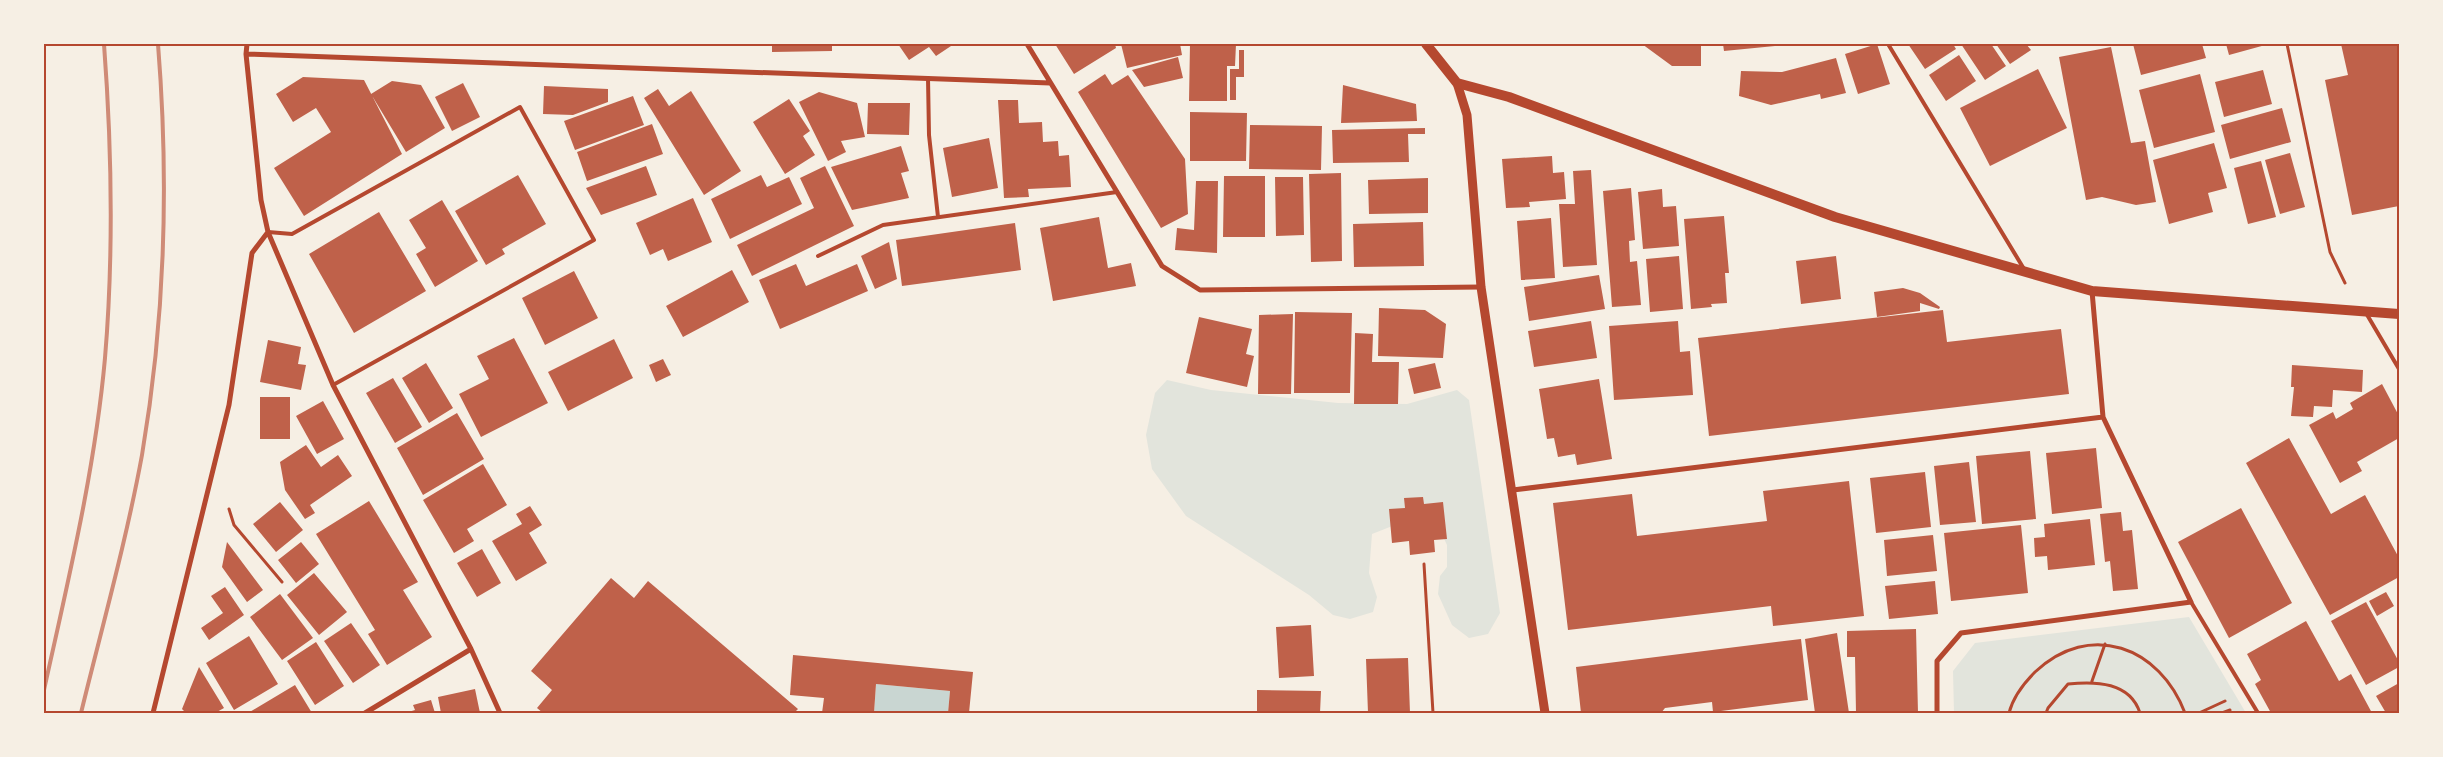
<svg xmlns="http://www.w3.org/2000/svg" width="2443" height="757" font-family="Roboto,sans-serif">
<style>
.green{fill:#e2e4dc}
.water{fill:#c9d6d2}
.building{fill:#bf614a}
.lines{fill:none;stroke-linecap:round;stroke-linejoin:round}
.path{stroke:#b5482f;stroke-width:3}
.service{stroke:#b5482f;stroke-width:4}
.minor{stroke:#b5482f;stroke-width:5}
.tertiary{stroke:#b5482f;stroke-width:9}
.secondary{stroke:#b5482f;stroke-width:10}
.rail{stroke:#cf8b77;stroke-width:4}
.neatline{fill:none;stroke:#b5482f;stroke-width:2}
</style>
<rect width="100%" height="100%" fill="#f6efe4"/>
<path class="green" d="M 1167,380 L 1211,390 L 1338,403 L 1407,404 L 1457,390 L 1469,400 L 1500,613 L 1488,634 L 1469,638 L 1452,625 L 1438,594 L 1440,576 L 1447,567 L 1447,545 L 1439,528 L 1400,523 L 1372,534 L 1369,573 L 1377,597 L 1373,612 L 1350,619 L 1333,615 L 1309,595 L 1186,516 L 1152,469 L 1146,435 L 1155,393 Z
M 2189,617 L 2246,713 L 1954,713 L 1953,671 L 1975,643 Z"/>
<path class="water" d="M 876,684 L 950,691 L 948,713 L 874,713 Z"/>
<path class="building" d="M 772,44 L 832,44 L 832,51 L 772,52 Z
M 898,44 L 954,44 L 936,56 L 929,47 L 909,60 Z
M 1055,44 L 1115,44 L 1116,48 L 1074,74 Z
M 1121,44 L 1180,44 L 1182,55 L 1127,68 Z
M 1190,44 L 1236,44 L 1235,66 L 1227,66 L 1227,101 L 1189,101 Z
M 1642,44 L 1701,44 L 1701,66 L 1672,66 Z
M 1723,44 L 1785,44 L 1785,45 L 1724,51 Z
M 1877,44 L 1890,84 L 1858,94 L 1845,54 Z
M 1908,44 L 1953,44 L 1956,49 L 1925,69 Z
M 1961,44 L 1991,44 L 2006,66 L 1985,80 Z
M 1996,44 L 2026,44 L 2031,50 L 2010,64 Z
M 2133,44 L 2202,44 L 2206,58 L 2141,75 Z
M 2226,44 L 2269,44 L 2229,55 Z
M 2341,44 L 2399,44 L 2399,206 L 2352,215 L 2325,80 L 2348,75 Z
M 2111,47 L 2131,143 L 2145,141 L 2156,202 L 2136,205 L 2102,197 L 2086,200 L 2059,57 Z
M 1239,50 L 1244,50 L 1244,77 L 1236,77 L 1236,100 L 1230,100 L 1230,69 L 1239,69 Z
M 1959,55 L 1976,81 L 1946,101 L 1929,75 Z
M 1178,57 L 1183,78 L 1144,87 L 1132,70 Z
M 1836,58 L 1846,93 L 1821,99 L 1820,94 L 1771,105 L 1739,96 L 1741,71 L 1782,72 Z
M 2038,69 L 2067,128 L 1990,166 L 1960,108 Z
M 2263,70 L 2272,104 L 2224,117 L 2215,82 Z
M 1105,74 L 1112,85 L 1128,75 L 1185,159 L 1188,214 L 1161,228 L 1078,92 Z
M 2200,74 L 2215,132 L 2154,148 L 2139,90 Z
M 303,77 L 364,80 L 402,154 L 304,216 L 274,168 L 331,132 L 316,108 L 293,122 L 276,94 Z
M 392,81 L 421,85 L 445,128 L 406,152 L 371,94 Z
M 463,83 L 480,117 L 452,131 L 435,97 Z
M 1343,85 L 1416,104 L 1417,121 L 1341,123 Z
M 544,86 L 608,89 L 608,102 L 573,115 L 543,114 Z
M 658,89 L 669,106 L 691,91 L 741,171 L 704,195 L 644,98 Z
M 819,92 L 857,103 L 865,137 L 841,141 L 846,152 L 828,161 L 799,102 Z
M 633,96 L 644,125 L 575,150 L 564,121 Z
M 789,99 L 810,131 L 803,136 L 815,155 L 785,174 L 753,122 Z
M 998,100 L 1018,100 L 1019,123 L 1042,122 L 1043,142 L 1058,141 L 1059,156 L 1069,155 L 1071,187 L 1028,189 L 1029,197 L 1004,198 Z
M 868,103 L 910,103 L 909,135 L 867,134 Z
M 2282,108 L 2291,142 L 2230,159 L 2221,125 Z
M 1190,112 L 1247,113 L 1246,161 L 1190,161 Z
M 652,124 L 663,154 L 587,181 L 577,152 Z
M 1250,125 L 1322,126 L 1321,170 L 1249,169 Z
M 1425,128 L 1425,134 L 1408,134 L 1409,162 L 1333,163 L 1332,130 Z
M 989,138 L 998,188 L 952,197 L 943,148 Z
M 2214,143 L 2227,188 L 2208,193 L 2213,212 L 2169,224 L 2153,160 Z
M 901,146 L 909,171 L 901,173 L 909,198 L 852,210 L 831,167 Z
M 2290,153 L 2305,207 L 2280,214 L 2265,160 Z
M 1552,156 L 1553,173 L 1564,172 L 1566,199 L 1529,202 L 1530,207 L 1506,208 L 1502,159 Z
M 2261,161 L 2276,217 L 2248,224 L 2234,168 Z
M 646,166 L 657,195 L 601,215 L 586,188 Z
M 825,166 L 854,226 L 752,276 L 737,245 L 814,208 L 800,178 Z
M 1591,170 L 1597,265 L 1563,267 L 1559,204 L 1575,204 L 1573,171 Z
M 1341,173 L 1342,261 L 1311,262 L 1309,174 Z
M 518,175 L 546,224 L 502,249 L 505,254 L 486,265 L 455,211 Z
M 761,175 L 767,187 L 789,177 L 802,204 L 730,239 L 711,199 Z
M 1224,176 L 1265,176 L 1265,237 L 1223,237 Z
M 1275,177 L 1303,177 L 1304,235 L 1276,236 Z
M 1428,178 L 1428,213 L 1369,214 L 1368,180 Z
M 1196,181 L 1218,181 L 1217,253 L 1175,250 L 1177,228 L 1194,230 Z
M 1631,188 L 1635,240 L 1629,241 L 1630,262 L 1637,261 L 1641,305 L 1612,307 L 1603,191 Z
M 1662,189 L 1663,207 L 1676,206 L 1679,246 L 1643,249 L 1638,192 Z
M 693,198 L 712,242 L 668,261 L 663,249 L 650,255 L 636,223 Z
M 442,200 L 478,261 L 435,287 L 416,254 L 426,248 L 409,220 Z
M 379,212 L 426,291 L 354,333 L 309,254 Z
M 1724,216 L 1729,273 L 1725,273 L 1727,303 L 1711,304 L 1712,307 L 1691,309 L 1684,219 Z
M 1099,217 L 1108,268 L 1131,263 L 1136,286 L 1053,301 L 1040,228 Z
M 1551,218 L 1555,278 L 1521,280 L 1517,221 Z
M 1423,222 L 1424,266 L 1354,267 L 1353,224 Z
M 1015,223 L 1021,270 L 902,286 L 896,240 Z
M 889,242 L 897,279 L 875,289 L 861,256 Z
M 1679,256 L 1683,309 L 1650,312 L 1646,259 Z
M 1836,256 L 1841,299 L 1801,304 L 1796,261 Z
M 796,264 L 806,286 L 857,264 L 868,291 L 780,329 L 759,280 Z
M 732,270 L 749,302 L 683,337 L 666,306 Z
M 574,271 L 598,318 L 545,345 L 522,298 Z
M 1599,275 L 1605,309 L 1529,321 L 1524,287 Z
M 1903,288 L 1920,293 L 1940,307 L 1939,309 L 1920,303 L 1920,311 L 1877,317 L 1874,292 Z
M 1379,308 L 1425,310 L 1446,324 L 1443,358 L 1378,356 Z
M 1943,310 L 1947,342 L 2061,329 L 2069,394 L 1709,436 L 1698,338 Z
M 1295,312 L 1352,313 L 1350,393 L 1294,393 Z
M 1293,314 L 1291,394 L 1258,394 L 1259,315 Z
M 1199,317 L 1252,329 L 1246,354 L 1254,356 L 1247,387 L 1186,373 Z
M 1591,321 L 1597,358 L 1534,367 L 1528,331 Z
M 1678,321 L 1680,352 L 1690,351 L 1693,395 L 1614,400 L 1609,326 Z
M 1355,333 L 1373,334 L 1372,362 L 1399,362 L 1398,404 L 1354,404 Z
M 514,338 L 548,403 L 481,437 L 459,394 L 489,379 L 477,356 Z
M 614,339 L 633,378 L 568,411 L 548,372 Z
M 268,340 L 301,347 L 298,364 L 306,365 L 301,390 L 260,382 Z
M 663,359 L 671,375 L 656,382 L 649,365 Z
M 426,363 L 453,408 L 429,423 L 402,378 Z
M 1435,363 L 1441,388 L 1414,394 L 1408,369 Z
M 2292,365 L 2363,370 L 2362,392 L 2333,390 L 2332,407 L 2314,406 L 2313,417 L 2291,416 L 2294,387 L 2291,387 Z
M 393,378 L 422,427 L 395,443 L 366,393 Z
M 1599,379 L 1612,459 L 1577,465 L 1575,454 L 1558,457 L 1554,438 L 1547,439 L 1539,389 Z
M 2382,384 L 2399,416 L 2399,438 L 2357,462 L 2362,471 L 2340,483 L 2309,425 L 2333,412 L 2336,419 L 2353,409 L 2350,403 Z
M 260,397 L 290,397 L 290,439 L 260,439 Z
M 323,401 L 344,439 L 317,454 L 296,416 Z
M 457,413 L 484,459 L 423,495 L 397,448 Z
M 2289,438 L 2331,514 L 2365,495 L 2399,558 L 2399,577 L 2330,615 L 2246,463 Z
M 306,445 L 321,467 L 338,455 L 352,476 L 310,505 L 315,513 L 305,519 L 285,490 L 280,462 Z
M 2096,448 L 2102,508 L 2052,514 L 2046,453 Z
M 2030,451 L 2036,519 L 1982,524 L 1976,456 Z
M 1969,462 L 1976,522 L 1940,525 L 1934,466 Z
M 483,464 L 507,505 L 467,529 L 474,541 L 454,553 L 423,500 Z
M 1925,472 L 1931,527 L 1876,533 L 1870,478 Z
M 1849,481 L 1864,616 L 1773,626 L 1771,606 L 1568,630 L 1553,503 L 1632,494 L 1637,536 L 1767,521 L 1763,491 Z
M 1423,497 L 1424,504 L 1443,502 L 1447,539 L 1434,540 L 1435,552 L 1410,555 L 1409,541 L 1392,543 L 1389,509 L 1405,508 L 1404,498 Z
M 369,501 L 418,582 L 403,590 L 432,637 L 387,665 L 368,634 L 375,630 L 316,534 Z
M 280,502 L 303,530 L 276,552 L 253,524 Z
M 530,506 L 542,525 L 529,533 L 547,563 L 516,581 L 492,541 L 522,524 L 516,514 Z
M 2241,508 L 2292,603 L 2229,638 L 2178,542 Z
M 2121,512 L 2123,531 L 2132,530 L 2138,589 L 2113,591 L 2110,561 L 2105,562 L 2100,514 Z
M 2090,519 L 2095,565 L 2048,570 L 2047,556 L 2035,557 L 2034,538 L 2045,537 L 2044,524 Z
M 2021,525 L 2028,593 L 1951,601 L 1944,533 Z
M 1933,535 L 1937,571 L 1887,576 L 1884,540 Z
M 227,542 L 263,590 L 247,602 L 222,567 Z
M 301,542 L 319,564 L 296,583 L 278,560 Z
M 482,549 L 501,583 L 477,597 L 457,563 Z
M 314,573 L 347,612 L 319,635 L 287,595 Z
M 611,578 L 634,598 L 648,581 L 798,709 L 794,713 L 543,713 L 537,708 L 552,690 L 531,671 Z
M 1935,581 L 1938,614 L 1889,619 L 1885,586 Z
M 225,587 L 244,615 L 209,640 L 201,628 L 223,613 L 211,596 Z
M 2386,592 L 2394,606 L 2377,616 L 2369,601 Z
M 280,594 L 313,638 L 282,660 L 250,617 Z
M 2366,602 L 2399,662 L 2399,667 L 2366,685 L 2331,621 Z
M 2306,621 L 2339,681 L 2351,674 L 2372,713 L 2271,713 L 2255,684 L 2261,680 L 2247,654 Z
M 351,623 L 380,665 L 353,683 L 324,641 Z
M 1311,625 L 1314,676 L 1279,678 L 1276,627 Z
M 1916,629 L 1918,713 L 1856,713 L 1855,657 L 1847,657 L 1847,631 Z
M 1837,633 L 1849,713 L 1815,713 L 1805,639 Z
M 249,636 L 278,684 L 234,710 L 206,663 Z
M 1801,639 L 1808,700 L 1713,712 L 1712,702 L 1665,708 L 1661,713 L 1581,713 L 1576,667 Z
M 316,642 L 344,686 L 315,705 L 287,661 Z
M 793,655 L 973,672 L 969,713 L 948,713 L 950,691 L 876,684 L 874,713 L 822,713 L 824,698 L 790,695 Z
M 1408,658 L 1410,713 L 1368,713 L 1366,659 Z
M 199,667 L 224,708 L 215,713 L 186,713 L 182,709 Z
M 2399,683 L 2399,713 L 2386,713 L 2376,696 Z
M 295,685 L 312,713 L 248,713 Z
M 475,689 L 480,713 L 441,713 L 438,697 Z
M 1257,690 L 1321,691 L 1320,713 L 1257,713 Z
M 431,700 L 435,713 L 405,713 L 415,710 L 413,705 Z"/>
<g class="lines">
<path class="path" d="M 2287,44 L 2330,252 L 2345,283
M 229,509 L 234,525 L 282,582
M 1424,564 L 1433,713
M 2092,681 L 2105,644
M 2009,713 C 2013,697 2024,683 2035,672 C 2090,620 2160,647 2185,713
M 2046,713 L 2048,708 L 2068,684 C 2096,681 2130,682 2140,713
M 2199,713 L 2225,701
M 2222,713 L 2230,710"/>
<path class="service" d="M 1888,44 L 2024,269
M 928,78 L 929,135 L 938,217
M 268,232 L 292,234 L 520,107 L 594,240 L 333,385
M 818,256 L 883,225 L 1117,192
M 2366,313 L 2399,369
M 2191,602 L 2258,713"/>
<path class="minor" d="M 1027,44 L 1162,266 L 1200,290 L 1481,287
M 246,54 L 1050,83
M 268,232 L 333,385 L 471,649 L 500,713
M 1513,490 L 2103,417
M 153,713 L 229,405 L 252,253 L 268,232 L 261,200 L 246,54 L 247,44
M 365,713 L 471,649
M 1937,713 L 1937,661 L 1961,633 L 2191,602 L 2103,417 L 2092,291"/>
<path class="tertiary" d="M 1457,83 L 1467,115 L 1481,287 L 1545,713"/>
<path class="secondary" d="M 1426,44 L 1457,83 L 1509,97 L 1835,217 L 2092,291 L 2399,314"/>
<path class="rail" d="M 44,690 C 68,581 95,470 105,358 C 114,251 112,150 104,44
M 81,713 C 102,627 126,542 142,455 C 165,320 169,181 158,44"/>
</g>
<rect width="2443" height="757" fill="none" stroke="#f6efe4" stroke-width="90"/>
<rect x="45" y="45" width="2353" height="667" class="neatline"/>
</svg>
